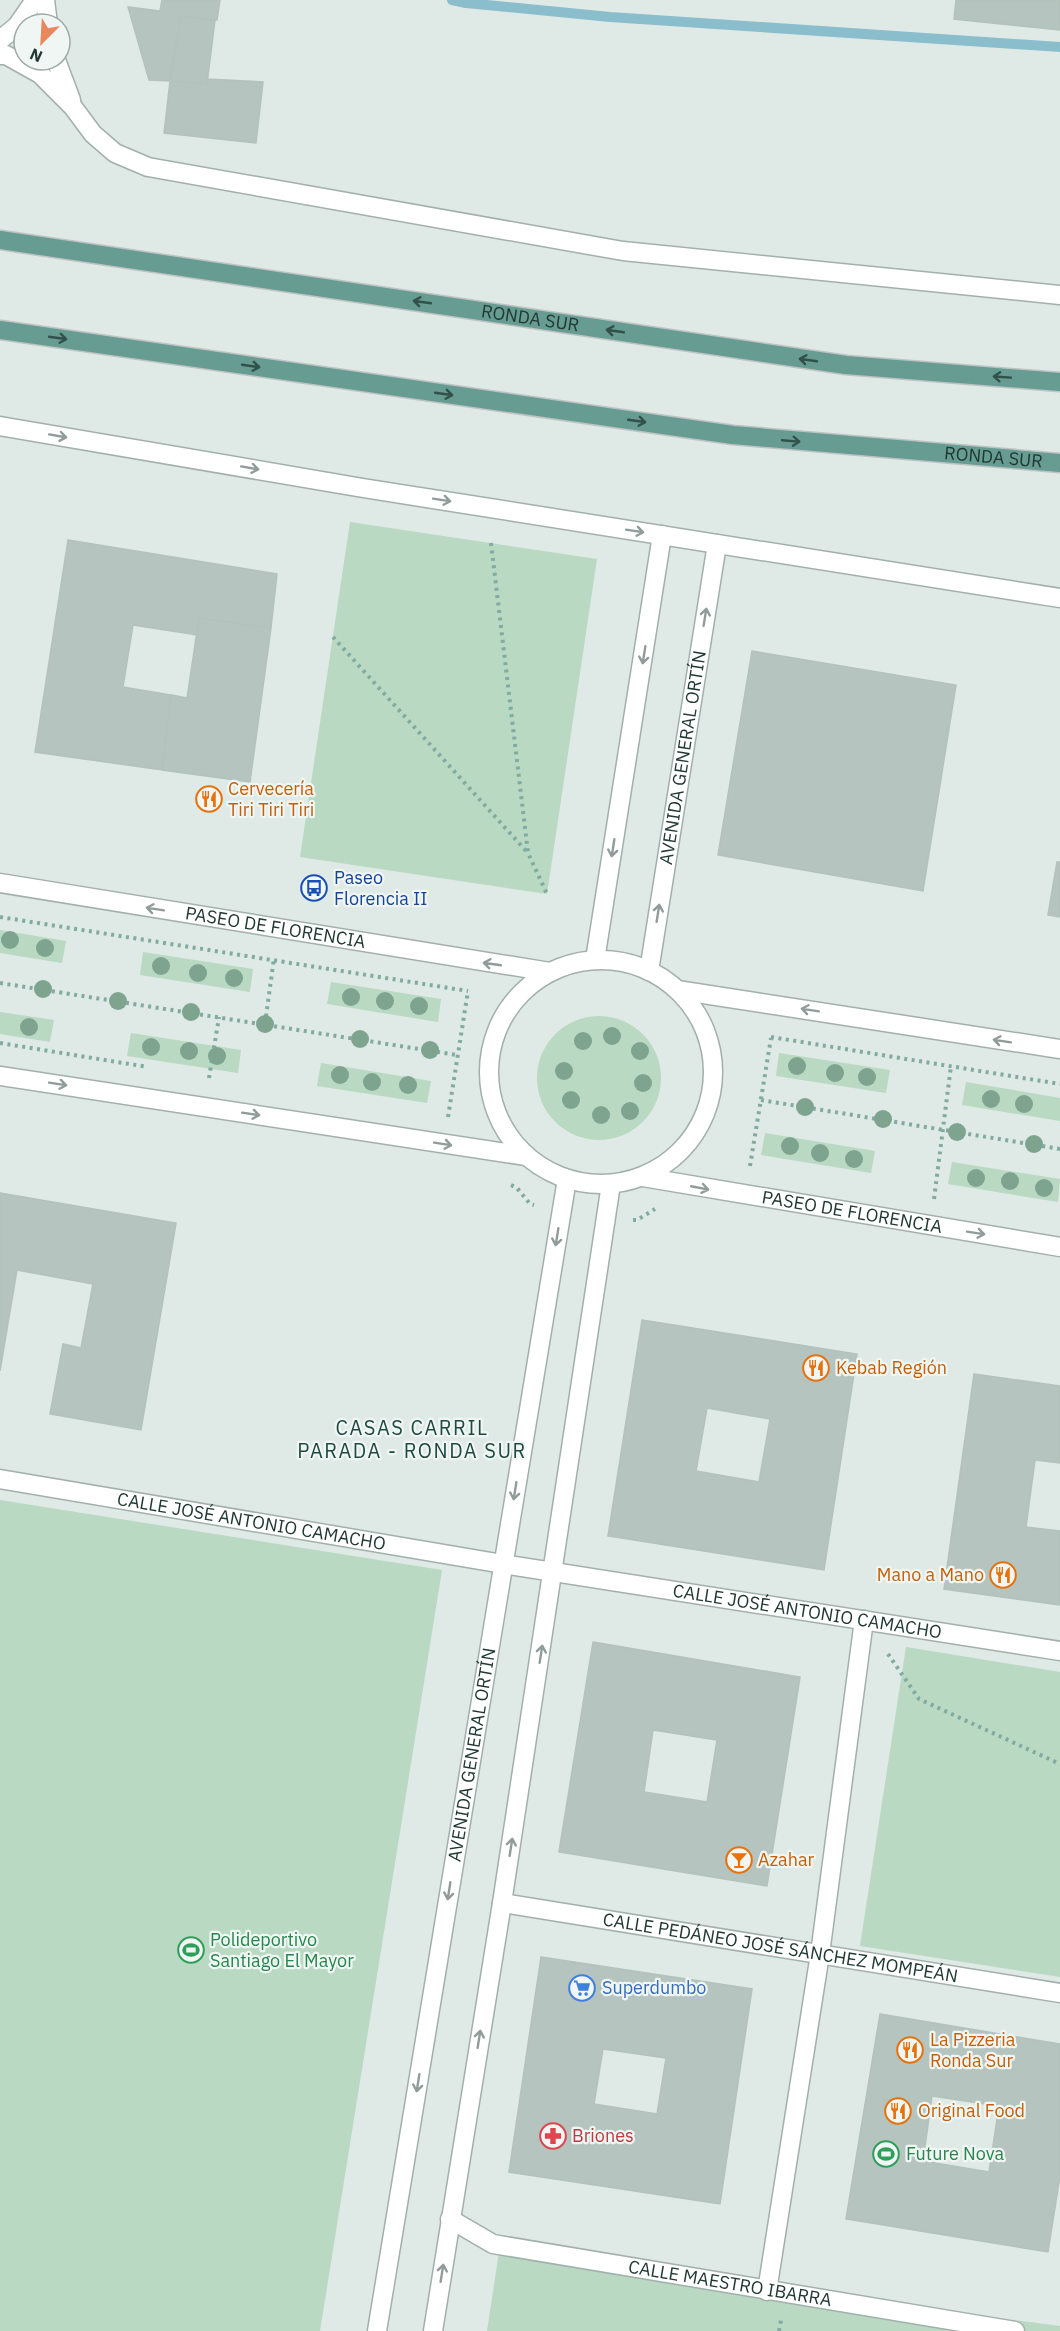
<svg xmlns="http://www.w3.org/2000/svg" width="1060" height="2331" font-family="'IBM Plex Sans',sans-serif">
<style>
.green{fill:#b9d9c3}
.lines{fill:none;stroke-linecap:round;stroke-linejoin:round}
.stream{stroke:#8abecc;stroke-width:10}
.building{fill:#b5c4be;stroke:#b2c2bc;stroke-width:1.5;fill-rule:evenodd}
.pedestrian-casing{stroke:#a2b0ac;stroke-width:21}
.minor-casing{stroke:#a2b0ac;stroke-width:21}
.primary-casing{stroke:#bcc3c2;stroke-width:21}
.path{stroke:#81aba0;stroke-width:4;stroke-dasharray:3 4.5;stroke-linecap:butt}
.pedestrian{stroke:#fff;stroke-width:18}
.minor{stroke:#fff;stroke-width:18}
.primary{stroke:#669c91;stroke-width:18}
.tree{fill:#7ea490}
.oneway{stroke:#32514a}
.oneway2{stroke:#909c99}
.labels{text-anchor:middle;stroke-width:4.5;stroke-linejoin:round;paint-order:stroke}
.street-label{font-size:18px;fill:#213833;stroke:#eff6f3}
.food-label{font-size:18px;fill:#c56008;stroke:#eff6f3;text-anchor:start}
.transit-label{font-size:18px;fill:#164399;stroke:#eff6f3;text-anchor:start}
.leisure-label{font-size:18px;fill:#27864d;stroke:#eff6f3;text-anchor:start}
.shop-label{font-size:18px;fill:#366cbe;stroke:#eff6f3;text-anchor:start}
.health-label{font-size:18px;fill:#be3a42;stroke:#eff6f3;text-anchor:start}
.neighbourhood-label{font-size:20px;letter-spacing:1.5px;fill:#1f4941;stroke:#eff6f3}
</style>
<rect width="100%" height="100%" fill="#dfe9e5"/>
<path class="green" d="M 350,522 L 597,559 L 547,894 L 300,857 Z
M 0,930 L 66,941 L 62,963 L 0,953 Z
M 143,952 L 253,969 L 250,992 L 140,975 Z
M 331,982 L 441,999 L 438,1022 L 327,1004 Z
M 0,1012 L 54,1020 L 50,1042 L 0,1034 Z
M537 1078a62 62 0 1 1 124 0a62 62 0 1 1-124 0Z
M 131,1033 L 241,1050 L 238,1073 L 127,1056 Z
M 779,1053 L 890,1070 L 886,1093 L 776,1076 Z
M 321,1063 L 431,1081 L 427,1103 L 317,1086 Z
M 966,1082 L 1060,1098 L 1060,1121 L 962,1105 Z
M 765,1133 L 875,1151 L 871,1173 L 761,1155 Z
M 952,1162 L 1060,1179 L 1058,1202 L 948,1184 Z
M 0,1500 L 442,1570 L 320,2331 L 0,2331 Z
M 906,1647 L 1060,1672 L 1060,1977 L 860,1946 Z
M 499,2252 L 1060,2326 L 1060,2331 L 487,2331 Z"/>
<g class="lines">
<path class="stream" d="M 452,0 L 466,3 L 610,17 L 1060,47"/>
</g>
<path class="building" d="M 162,0 L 220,0 L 217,20 L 181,16 L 170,81 L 149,80 L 128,7 L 160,11 Z
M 956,0 L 1060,0 L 1060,30 L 954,19 Z
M 181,16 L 215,20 L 207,84 L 170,81 Z
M 207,79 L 263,82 L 256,143 L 164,133 L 170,81 L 207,84 Z
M 68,540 L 277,574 L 271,628 L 199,618 L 197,635 L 133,625 L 123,687 L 171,695 L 162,770 L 35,752 Z
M 199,618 L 271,628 L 250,782 L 162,770 L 171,695 L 187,698 Z
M 752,651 L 956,685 L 923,891 L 718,855 Z
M 1057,862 L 1060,862 L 1060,917 L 1048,915 Z
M 0,1193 L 176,1223 L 141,1430 L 50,1414 L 63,1344 L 81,1348 L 93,1284 L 17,1270 L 0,1371 Z
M 642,1320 L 857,1354 L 824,1570 L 608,1536 ZM 707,1408 L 770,1419 L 759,1482 L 696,1471 Z
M 974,1374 L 1060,1386 L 1060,1463 L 1035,1460 L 1026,1527 L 1060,1531 L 1060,1605 L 944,1589 Z
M 593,1642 L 800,1677 L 767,1886 L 559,1852 ZM 653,1730 L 717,1740 L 707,1802 L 644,1792 Z
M 541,1957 L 752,1989 L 720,2204 L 509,2172 ZM 603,2049 L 666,2058 L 657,2114 L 594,2104 Z
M 880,2014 L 1060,2044 L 1060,2176 L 1048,2252 L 846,2219 ZM 932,2096 L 999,2106 L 989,2172 L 923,2161 Z"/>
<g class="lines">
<g class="pedestrian-casing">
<g id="pedestrian">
<path id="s1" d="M 0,1479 L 503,1564 L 1060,1651"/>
<path id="s2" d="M 502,1903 L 1060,1993"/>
<path id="s3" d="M 450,2219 L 493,2244 L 1015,2331"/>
<path d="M 767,2291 L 820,1954 L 864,1620"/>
</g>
</g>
<g class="minor-casing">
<g id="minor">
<path d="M 45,0 L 48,24"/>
<path d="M 0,40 L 17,26 L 35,0"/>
<path d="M 0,55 L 6,55 L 40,74 L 73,107 L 93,134 L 115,153 L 148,167 L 623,251 L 1060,295"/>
<path d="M 56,60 L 71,100"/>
<path d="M 0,426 L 363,488 L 1060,598"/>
<path id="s4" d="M 0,883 L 550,972"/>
<path d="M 595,960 L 662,535"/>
<circle cx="601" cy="1072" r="112"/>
<path id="s5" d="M 649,971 L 717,544"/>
<path d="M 677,990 L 1060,1049"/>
<path d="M 0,1076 L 526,1156"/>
<path id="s6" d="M 643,1177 L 1060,1247"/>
<path id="s7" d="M 377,2331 L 567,1179"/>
<path d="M 433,2331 L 502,1903 L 611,1184"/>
</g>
</g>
<g class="primary-casing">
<g id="primary">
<path id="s8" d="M 0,240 L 846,365 L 1060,382"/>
<path id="s9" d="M 0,330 L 733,435 L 1060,463"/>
</g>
</g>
<path class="path" d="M 491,543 L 528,853 L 547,894
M 333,637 L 527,852
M 0,917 L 468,991
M 0,983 L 457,1055
M 265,1024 L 274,958
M 771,1037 L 1060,1084
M 0,1043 L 148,1067
M 209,1078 L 219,1017
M 761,1100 L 1060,1149
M 448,1117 L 468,991
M 750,1166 L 771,1038
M 511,1185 L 517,1188 L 530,1204 L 534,1205
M 934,1199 L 951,1066
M 633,1220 L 637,1220 L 655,1209
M 888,1654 L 919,1699 L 1060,1764
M 779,2331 L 781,2320"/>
<use href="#pedestrian" class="pedestrian"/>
<use href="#minor" class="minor"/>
<use href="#primary" class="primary"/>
</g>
<g class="tree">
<circle cx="10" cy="940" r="9"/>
<circle cx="45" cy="948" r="9"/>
<circle cx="161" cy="966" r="9"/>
<circle cx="198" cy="973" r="9"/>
<circle cx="234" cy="978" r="9"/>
<circle cx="43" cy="989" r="9"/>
<circle cx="351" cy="997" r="9"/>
<circle cx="118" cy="1001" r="9"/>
<circle cx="385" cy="1001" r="9"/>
<circle cx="419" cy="1006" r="9"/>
<circle cx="191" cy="1012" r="9"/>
<circle cx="265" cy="1024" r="9"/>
<circle cx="29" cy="1027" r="9"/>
<circle cx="612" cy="1036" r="9"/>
<circle cx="360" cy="1039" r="9"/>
<circle cx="583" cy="1041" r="9"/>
<circle cx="151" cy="1047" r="9"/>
<circle cx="430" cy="1050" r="9"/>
<circle cx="189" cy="1051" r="9"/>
<circle cx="640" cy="1051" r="9"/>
<circle cx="217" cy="1056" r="9"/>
<circle cx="797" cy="1066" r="9"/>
<circle cx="564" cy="1071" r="9"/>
<circle cx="835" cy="1073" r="9"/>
<circle cx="340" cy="1075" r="9"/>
<circle cx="867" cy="1077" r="9"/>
<circle cx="372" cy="1082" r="9"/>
<circle cx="643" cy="1083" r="9"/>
<circle cx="408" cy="1085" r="9"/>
<circle cx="991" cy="1099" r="9"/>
<circle cx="571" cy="1100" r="9"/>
<circle cx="1024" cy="1104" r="9"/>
<circle cx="805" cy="1107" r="9"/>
<circle cx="630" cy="1111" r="9"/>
<circle cx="601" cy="1115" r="9"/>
<circle cx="883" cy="1119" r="9"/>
<circle cx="957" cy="1132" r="9"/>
<circle cx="1034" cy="1144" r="9"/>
<circle cx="790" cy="1146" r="9"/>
<circle cx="820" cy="1153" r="9"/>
<circle cx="854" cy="1159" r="9"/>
<circle cx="976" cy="1178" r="9"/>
<circle cx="1010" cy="1181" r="9"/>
<circle cx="1044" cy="1188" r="9"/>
</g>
<defs><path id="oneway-shaft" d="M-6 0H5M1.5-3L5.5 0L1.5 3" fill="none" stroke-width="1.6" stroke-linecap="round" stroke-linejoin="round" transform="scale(1.5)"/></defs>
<g class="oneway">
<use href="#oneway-shaft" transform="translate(422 302) rotate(-172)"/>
<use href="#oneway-shaft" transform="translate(615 331) rotate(-172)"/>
<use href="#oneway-shaft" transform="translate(58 338) rotate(8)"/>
<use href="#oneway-shaft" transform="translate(808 360) rotate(-172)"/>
<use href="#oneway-shaft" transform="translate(251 366) rotate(8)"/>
<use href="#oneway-shaft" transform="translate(1002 377) rotate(-176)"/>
<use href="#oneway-shaft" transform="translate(444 394) rotate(8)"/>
<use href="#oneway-shaft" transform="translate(637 421) rotate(8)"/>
<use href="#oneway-shaft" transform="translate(791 441) rotate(5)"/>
</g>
<g class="oneway2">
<use href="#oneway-shaft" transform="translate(58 436) rotate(10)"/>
<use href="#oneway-shaft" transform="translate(250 468) rotate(10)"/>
<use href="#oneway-shaft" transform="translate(442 500) rotate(9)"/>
<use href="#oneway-shaft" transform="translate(635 531) rotate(9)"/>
<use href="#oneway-shaft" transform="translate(705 617) rotate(-81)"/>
<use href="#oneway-shaft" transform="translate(644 655) rotate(99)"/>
<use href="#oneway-shaft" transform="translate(613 848) rotate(99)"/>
<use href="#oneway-shaft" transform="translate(155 909) rotate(-171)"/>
<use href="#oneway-shaft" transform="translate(658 913) rotate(-81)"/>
<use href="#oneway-shaft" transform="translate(492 964) rotate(-172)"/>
<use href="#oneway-shaft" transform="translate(810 1010) rotate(-171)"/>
<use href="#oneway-shaft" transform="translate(1002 1041) rotate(-171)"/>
<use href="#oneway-shaft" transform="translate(58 1084) rotate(9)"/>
<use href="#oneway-shaft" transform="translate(251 1114) rotate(9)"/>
<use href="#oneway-shaft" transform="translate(443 1144) rotate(9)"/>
<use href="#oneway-shaft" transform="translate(700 1188) rotate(11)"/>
<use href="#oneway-shaft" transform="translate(976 1233) rotate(9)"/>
<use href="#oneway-shaft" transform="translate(557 1237) rotate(99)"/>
<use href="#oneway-shaft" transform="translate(515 1491) rotate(99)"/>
<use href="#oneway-shaft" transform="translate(541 1654) rotate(-81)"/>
<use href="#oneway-shaft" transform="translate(511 1847) rotate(-81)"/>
<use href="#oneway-shaft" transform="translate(449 1891) rotate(99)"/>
<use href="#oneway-shaft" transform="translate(479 2039) rotate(-81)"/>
<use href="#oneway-shaft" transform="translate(418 2083) rotate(99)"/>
<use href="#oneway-shaft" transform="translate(442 2273) rotate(-81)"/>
</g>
<defs>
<g id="restaurant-ring" transform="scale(1.35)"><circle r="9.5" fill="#eff6f3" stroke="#e8710a" stroke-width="1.5"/><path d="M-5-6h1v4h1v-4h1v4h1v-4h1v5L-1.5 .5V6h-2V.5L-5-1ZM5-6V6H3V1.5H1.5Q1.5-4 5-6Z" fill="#e8710a"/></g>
<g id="bus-ring" transform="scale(1.35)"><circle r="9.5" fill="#eff6f3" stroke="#1a4fb4" stroke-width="1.5"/><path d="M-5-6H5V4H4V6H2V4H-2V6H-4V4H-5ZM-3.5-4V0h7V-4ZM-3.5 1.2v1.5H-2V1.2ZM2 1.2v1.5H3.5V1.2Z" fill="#1a4fb4"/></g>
<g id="bar-ring" transform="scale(1.35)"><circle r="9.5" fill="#eff6f3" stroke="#e8710a" stroke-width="1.5"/><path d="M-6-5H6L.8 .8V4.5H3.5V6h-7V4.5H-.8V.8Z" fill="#e8710a"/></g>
<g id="stadium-ring" transform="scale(1.35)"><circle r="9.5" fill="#eff6f3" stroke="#2e9e5b" stroke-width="1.5"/><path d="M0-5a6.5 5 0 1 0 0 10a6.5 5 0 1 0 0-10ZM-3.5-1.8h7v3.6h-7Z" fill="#2e9e5b"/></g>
<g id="supermarket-ring" transform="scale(1.35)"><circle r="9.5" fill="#eff6f3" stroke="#3f7fe0" stroke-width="1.5"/><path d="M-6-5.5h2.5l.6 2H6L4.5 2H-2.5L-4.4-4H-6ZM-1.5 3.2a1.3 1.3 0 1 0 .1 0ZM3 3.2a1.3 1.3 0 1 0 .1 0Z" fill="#3f7fe0"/></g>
<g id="pharmacy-ring" transform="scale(1.35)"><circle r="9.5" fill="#eff6f3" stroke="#e0444e" stroke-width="1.5"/><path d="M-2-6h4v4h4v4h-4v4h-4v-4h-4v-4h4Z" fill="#e0444e"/></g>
</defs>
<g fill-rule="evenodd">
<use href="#restaurant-ring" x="209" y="799"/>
<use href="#bus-ring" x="314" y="888"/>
<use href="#restaurant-ring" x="816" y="1368"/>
<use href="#restaurant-ring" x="1003" y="1575"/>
<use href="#bar-ring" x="739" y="1860"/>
<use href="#stadium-ring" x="191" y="1950"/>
<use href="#supermarket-ring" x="582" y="1988"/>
<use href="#restaurant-ring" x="910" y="2050"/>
<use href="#restaurant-ring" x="898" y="2111"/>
<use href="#pharmacy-ring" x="553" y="2136"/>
<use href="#stadium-ring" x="886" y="2154"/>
</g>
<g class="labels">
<g class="street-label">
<text dy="6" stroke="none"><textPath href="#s8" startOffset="536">RONDA SUR</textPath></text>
<text dy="6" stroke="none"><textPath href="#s9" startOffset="1002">RONDA SUR</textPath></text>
<text dy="6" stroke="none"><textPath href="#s5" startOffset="216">AVENIDA GENERAL ORTÍN</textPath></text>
<text dy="6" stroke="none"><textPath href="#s4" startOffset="279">PASEO DE FLORENCIA</textPath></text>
<text dy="6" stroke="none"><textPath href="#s6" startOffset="212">PASEO DE FLORENCIA</textPath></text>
<text dy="6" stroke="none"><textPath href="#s1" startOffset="255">CALLE JOSÉ ANTONIO CAMACHO</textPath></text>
<text dy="6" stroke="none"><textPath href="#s1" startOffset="818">CALLE JOSÉ ANTONIO CAMACHO</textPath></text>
<text dy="6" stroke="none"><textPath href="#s7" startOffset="584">AVENIDA GENERAL ORTÍN</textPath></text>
<text dy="6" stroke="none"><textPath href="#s2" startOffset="282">CALLE PEDÁNEO JOSÉ SÁNCHEZ MOMPEÁN</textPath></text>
<text dy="6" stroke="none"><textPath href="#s3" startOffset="290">CALLE MAESTRO IBARRA</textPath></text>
</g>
<g class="food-label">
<text x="228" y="795">Cervecería<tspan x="228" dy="21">Tiri Tiri Tiri</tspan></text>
<text x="836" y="1374">Kebab Región</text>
<text x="984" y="1581" text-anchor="end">Mano a Mano</text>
<text x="758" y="1866">Azahar</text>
<text x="930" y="2046">La Pizzeria<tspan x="930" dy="21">Ronda Sur</tspan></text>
<text x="918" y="2117">Original Food</text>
</g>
<g class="transit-label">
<text x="334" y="884">Paseo<tspan x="334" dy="21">Florencia II</tspan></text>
</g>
<g class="leisure-label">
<text x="210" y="1946">Polideportivo<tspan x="210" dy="21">Santiago El Mayor</tspan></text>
<text x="906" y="2160">Future Nova</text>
</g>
<g class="shop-label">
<text x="602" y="1994">Superdumbo</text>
</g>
<g class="health-label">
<text x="572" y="2142">Briones</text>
</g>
<g class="neighbourhood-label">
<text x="412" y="1435">CASAS CARRIL<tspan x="412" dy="23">PARADA - RONDA SUR</tspan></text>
</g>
</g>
<g transform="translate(42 42) rotate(204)"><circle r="28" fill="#eff6f3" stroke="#9daaa6" stroke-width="1.5"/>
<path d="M0-4.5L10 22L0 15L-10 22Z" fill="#e9875e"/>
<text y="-9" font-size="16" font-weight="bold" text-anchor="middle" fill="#213833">N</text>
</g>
</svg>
